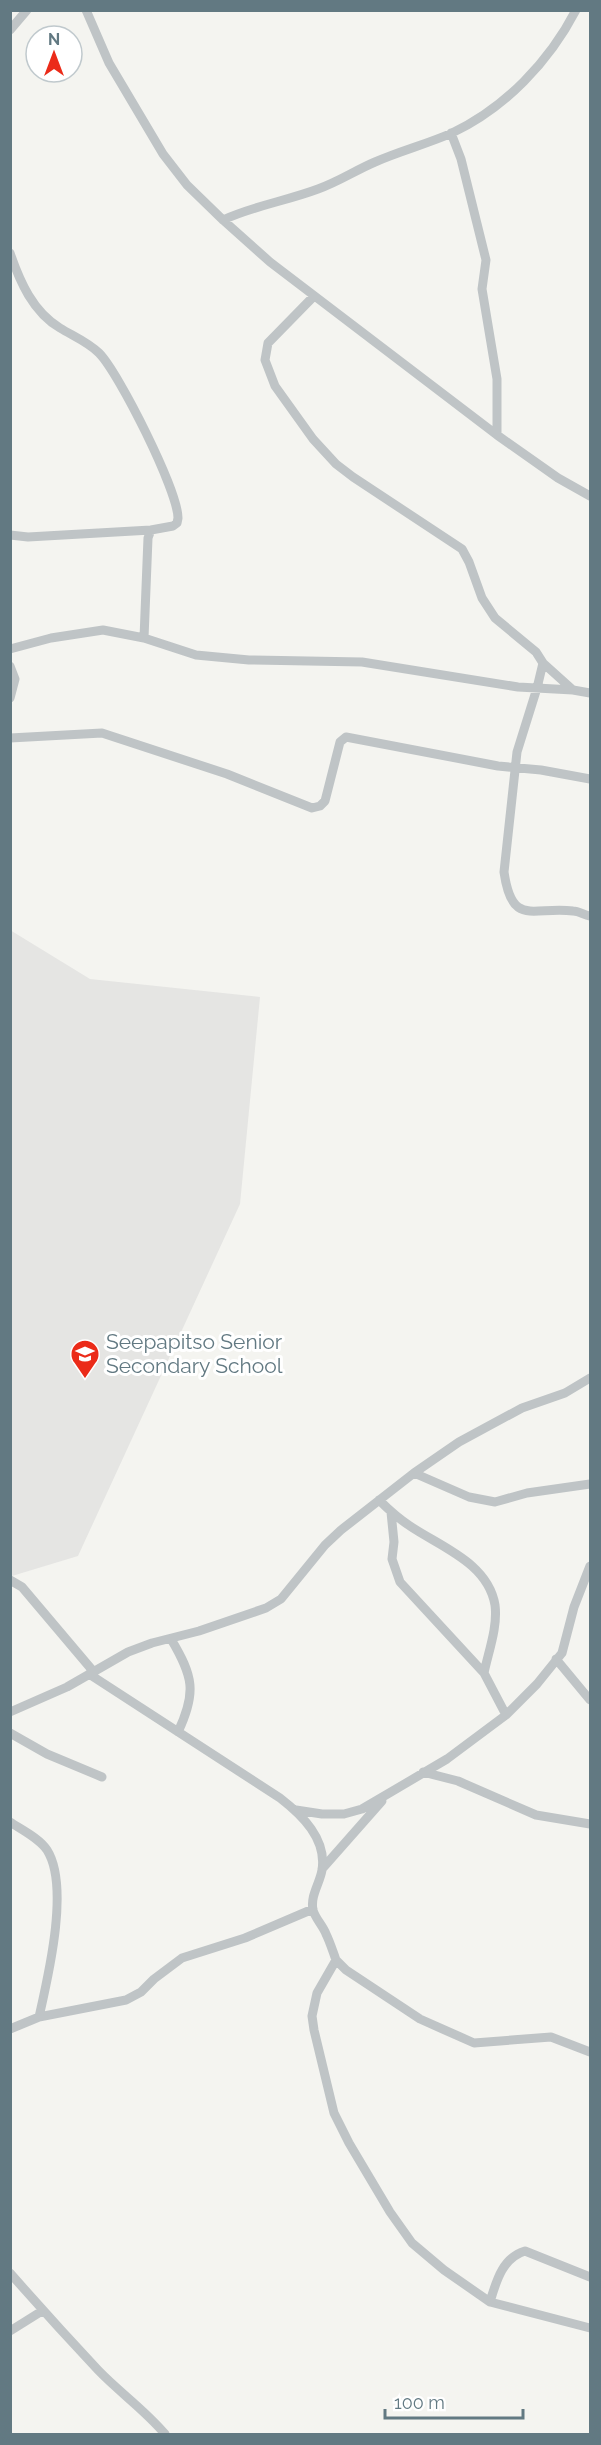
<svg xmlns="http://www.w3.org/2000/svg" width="601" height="2445" font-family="Raleway,sans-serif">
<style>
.built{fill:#e5e5e3}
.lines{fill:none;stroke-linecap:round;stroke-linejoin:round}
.street{stroke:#bfc4c6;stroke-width:9}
.labels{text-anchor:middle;stroke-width:6;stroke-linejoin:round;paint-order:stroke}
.poi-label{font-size:21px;fill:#627982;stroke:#fff;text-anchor:start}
</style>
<rect width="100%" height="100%" fill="#f4f4f0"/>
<path class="built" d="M 10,930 L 90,979 L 260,997 L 240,1204 L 78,1556 L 12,1576 L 10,1576 Z"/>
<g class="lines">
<path class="street" d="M 86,10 L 109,63 L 163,154 L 187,185 L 223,220 L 270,262 L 497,435 L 558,478 L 590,496
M 10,30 L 27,10
M 451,133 L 461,159 L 486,260 L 482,289 L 497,379 L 497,435
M 223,220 C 253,206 286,201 318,189 C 338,182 356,170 375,162 C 400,151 427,144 452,133 C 505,108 549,62 576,10
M 10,253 C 20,282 33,312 60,328 C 73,336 88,342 99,353 C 119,373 178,491 178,518 L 177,523 L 173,526 L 151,530 L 148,538 L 144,638
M 314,296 L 268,343 L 265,360 L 275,386 L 313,439 L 336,464 L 353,477 L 462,549 L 469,562 L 482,598 L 495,618 L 536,652 L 543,663 L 573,690 L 590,693
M 10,535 L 28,537 L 151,530
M 10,649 L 51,638 L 103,630 L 144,638 L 196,655 L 249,660 L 362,662 L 518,687 L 573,690
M 543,663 L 537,688 L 517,752 L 504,872 C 512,928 533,906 573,911 C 579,911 584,915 590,916
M 10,666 L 15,679 L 10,698
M 10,738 L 102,733 L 227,774 L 312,808 L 320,806 L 325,801 L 340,742 L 346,737 L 498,766 L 541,770 L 590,779
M 414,1473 L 469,1497 L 495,1502 L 527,1493 L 590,1484
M 379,1500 C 389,1510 399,1519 410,1526 C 441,1547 488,1563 495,1605 C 498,1627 488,1653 484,1673
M 391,1512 L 394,1542 L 392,1559 L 400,1582 L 484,1673 L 506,1715
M 10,1580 L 22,1587 L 93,1671
M 171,1639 C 193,1676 197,1692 178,1732
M 556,1659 L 590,1700
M 89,1674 L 280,1798 C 302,1815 327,1839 322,1870 C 320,1883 310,1896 313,1910 C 315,1918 323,1926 326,1934 C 330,1942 333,1952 336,1960 L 317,1993 L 312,2016 L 314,2030 L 334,2113 L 349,2143 L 390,2212 L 412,2243 L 444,2270 L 490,2302 L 590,2328
M 10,1712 L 67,1687 L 128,1652 L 152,1643 L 199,1631 L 266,1608 L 281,1599 L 325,1545 L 341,1530 L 414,1473 L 459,1442 L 522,1408 L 565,1393 L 590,1378
M 10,1733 L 47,1754 L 102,1777
M 423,1772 L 458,1781 L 536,1815 L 590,1824
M 296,1810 L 322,1814 L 344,1814 L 362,1809 L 447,1759 L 506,1715 L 537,1684 L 562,1653 L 574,1607 L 590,1566
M 10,1822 C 22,1830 39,1838 47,1850 C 70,1886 48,1977 39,2017
M 322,1869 L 382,1801
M 336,1960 L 346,1970 L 420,2019 L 474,2043 L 551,2037 L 590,2052
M 10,2029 L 39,2017 L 126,2000 L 141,1992 L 154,1979 L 182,1958 L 245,1938 L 313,1909
M 10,2273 C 39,2306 68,2338 98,2370 C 119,2392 145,2410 165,2434
M 490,2302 C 496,2282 502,2258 525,2251 L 590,2277
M 10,2331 L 42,2311"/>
</g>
<defs>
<g id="school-pin" transform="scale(1.5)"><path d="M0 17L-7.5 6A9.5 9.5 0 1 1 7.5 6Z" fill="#eb2b19" stroke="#fff"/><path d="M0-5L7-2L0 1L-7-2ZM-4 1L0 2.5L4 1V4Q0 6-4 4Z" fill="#fff"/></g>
</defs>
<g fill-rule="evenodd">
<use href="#school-pin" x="85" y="1354"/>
</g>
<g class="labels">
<g class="poi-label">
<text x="106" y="1349">Seepapitso Senior<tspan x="106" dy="24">Secondary School</tspan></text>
</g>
</g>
<rect width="601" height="2445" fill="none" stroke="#627982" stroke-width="24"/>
<g transform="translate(54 54)"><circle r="28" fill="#ffffff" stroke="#c0c9cd" stroke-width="1.5"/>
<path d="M0-4.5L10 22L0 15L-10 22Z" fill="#eb2b19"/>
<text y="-9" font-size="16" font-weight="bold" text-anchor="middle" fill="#627982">N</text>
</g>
<path d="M385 2409v9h138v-9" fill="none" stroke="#627982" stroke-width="3"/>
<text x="394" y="2409" font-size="18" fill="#627982" stroke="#ffffff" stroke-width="4.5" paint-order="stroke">100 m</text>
</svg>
